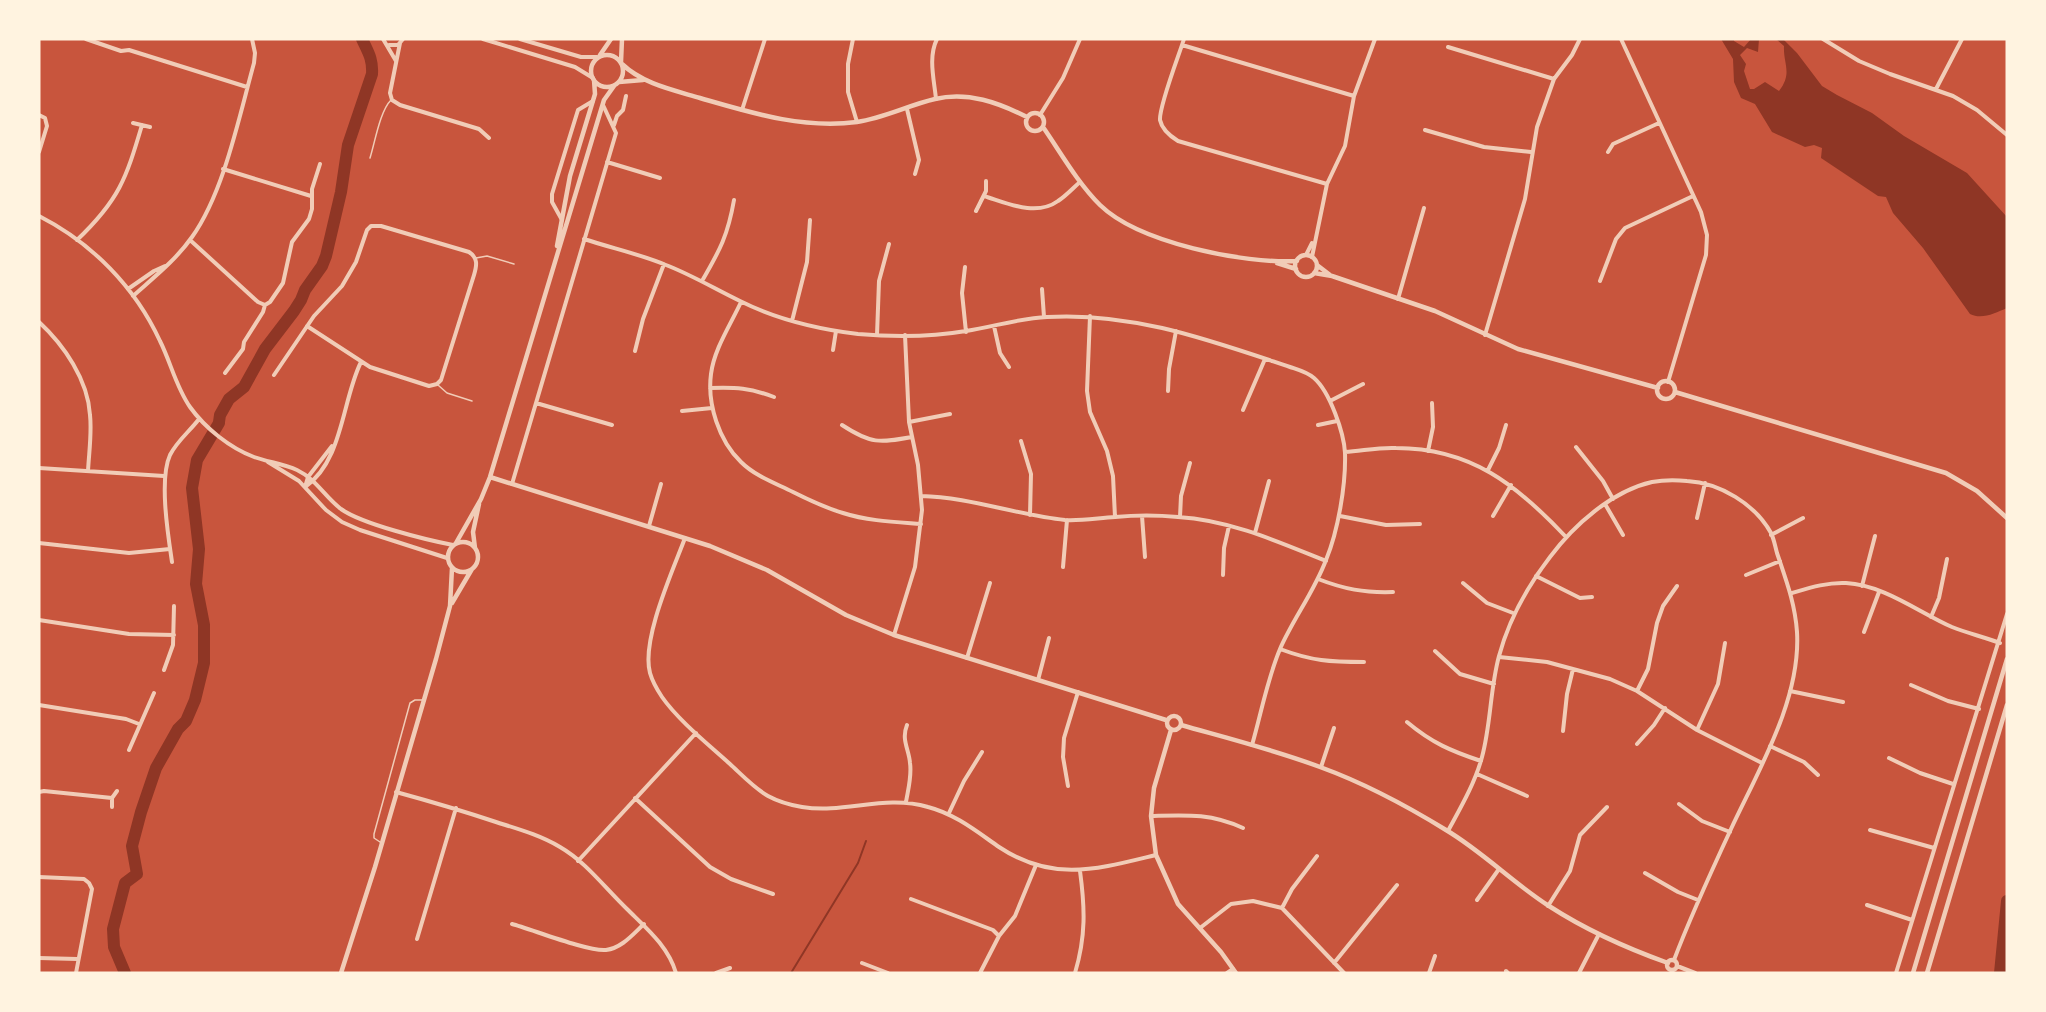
<svg xmlns="http://www.w3.org/2000/svg" width="2046" height="1012" font-family="Spectral,serif">
<style>
.water{fill:#8f3625}
.lines{fill:none;stroke-linecap:round;stroke-linejoin:round}
.stream{stroke:#8f3625;stroke-width:2}
.river{stroke:#8f3625;stroke-width:12}
.service{stroke:#f1ccb7;stroke-width:1.5}
.minor{stroke:#f1ccb7;stroke-width:4}
.tertiary{stroke:#f1ccb7;stroke-width:4.5}
</style>
<rect width="100%" height="100%" fill="#c8553d"/>
<path class="water" d="M 1721,39 L 1734,39 L 1734,41 L 1744,47 L 1751,39 L 1759,39 L 1758,52 L 1747,48 L 1740,55 L 1746,64 L 1744,71 L 1750,89 L 1754,89 L 1765,82 L 1779,91 C 1793,73 1783,64 1784,46 L 1776,39 L 1783,39 L 1797,53 L 1822,86 L 1837,95 L 1872,113 L 1904,136 L 1967,173 L 2007,217 L 2007,308 C 1995,313 1982,320 1970,314 L 1923,248 L 1893,213 L 1886,197 L 1878,196 L 1821,158 L 1822,148 L 1814,145 L 1805,147 L 1772,132 L 1755,104 L 1741,98 L 1734,82 L 1733,59 Z"/>
<g class="lines">
<path class="stream" d="M 791,973 L 858,863 L 866,841"/>
<path class="river" d="M 219,422 L 220,415 L 229,399 L 244,387 L 265,349 L 294,311 L 301,300 L 305,290 L 322,266 L 326,256 L 341,192 L 348,145 L 372,74 C 373,59 368,52 362,39
M 125,973 L 114,947 L 113,929 L 125,883 L 137,874 L 132,846 L 141,812 L 156,768 L 178,729 L 186,721 L 195,700 L 204,663 L 204,625 L 196,584 L 199,549 L 192,488 L 197,460 L 219,423
M 2000,973 L 2007,901"/>
<path class="service" d="M 370,158 C 375,142 380,111 391,100
M 476,258 L 487,256 L 514,264
M 438,385 L 447,393 L 472,401
M 380,842 L 374,838 L 374,834 L 410,703 L 415,700 L 422,700"/>
<path class="minor" d="M 86,39 L 121,51 L 129,50 L 247,87
M 383,39 L 396,61
M 483,39 L 575,67 L 593,78
M 520,39 L 581,57 L 597,57
M 853,39 L 848,64 L 848,92 L 857,122
M 1184,39 C 1179,55 1159,106 1160,120 C 1162,130 1170,136 1178,141 L 1327,184
M 1621,39 L 1701,212 L 1707,235 L 1706,255 L 1668,382
M 1823,39 L 1859,61 L 1890,74 L 1953,96 L 1977,110 L 2007,135
M 400,43 L 390,93 L 392,100 L 400,105 L 479,129 L 489,138
M 389,45 L 398,45 L 403,39
M 1182,45 L 1354,96
M 1448,47 L 1554,79
M 1936,89 L 1962,39
M 936,99 C 934,79 928,57 937,39
M 907,109 L 919,160 L 915,174
M 742,110 L 765,39
M 39,115 L 45,118 L 47,126 L 39,152
M 1040,115 L 1063,78 L 1080,39
M 133,123 L 150,127
M 614,125 L 617,116 L 623,110 L 626,96
M 1425,130 L 1484,147 L 1531,152
M 1608,152 L 1613,144 L 1659,123
M 607,162 L 660,178
M 223,169 L 311,196
M 984,196 C 1007,203 1036,217 1058,201 C 1066,196 1073,188 1080,182
M 976,211 L 986,191 L 986,181
M 39,216 C 92,243 135,287 160,341 C 171,363 176,387 190,407 C 205,428 230,448 254,457 C 268,462 284,464 297,470 C 316,479 325,497 341,509 C 362,524 427,540 453,545
M 562,220 L 552,202 L 552,194 L 578,110 L 593,101
M 584,239 C 611,248 640,254 666,265 C 692,275 715,289 740,301 C 776,319 817,329 858,334 C 893,337 931,337 966,331 C 993,327 1020,318 1047,317 C 1133,312 1209,340 1290,367 C 1299,370 1307,372 1314,378 C 1330,392 1344,433 1345,453 C 1346,485 1338,531 1326,560 C 1314,592 1293,619 1280,649 C 1267,680 1261,714 1252,745
M 77,240 C 119,200 126,179 142,125
M 190,240 L 258,302 L 265,305
M 1306,255 L 1312,243
M 1312,257 L 1327,184 L 1345,146 L 1354,96 L 1375,39
M 965,267 L 962,293 L 966,332
M 702,281 C 720,250 728,235 734,200
M 1600,281 L 1616,239 L 1625,228 L 1693,196
M 128,289 L 154,271 L 165,266
M 1042,289 L 1044,317
M 133,296 C 153,278 176,260 192,237 C 224,192 239,117 254,63 L 255,53 L 252,39
M 1398,299 L 1424,208
M 741,302 C 731,324 714,349 711,374 C 707,404 719,441 741,462 C 755,476 775,483 793,492 C 809,500 826,508 843,513 C 868,521 895,522 921,524
M 1090,316 L 1087,391 L 1090,412 L 1107,451 L 1113,476 L 1115,517
M 792,321 L 807,262 L 810,220
M 39,322 C 64,345 88,380 90,415 C 92,433 89,452 88,471
M 994,326 L 1000,353 L 1009,367
M 877,335 L 879,281 L 889,244
M 1485,335 L 1525,199 L 1537,127 L 1554,79 L 1572,55 L 1580,39
M 833,350 L 836,331
M 635,351 L 643,319 L 664,264
M 225,373 L 243,349 L 244,342 L 263,312 L 265,305 L 270,302 L 283,283 L 292,242 L 309,219 L 312,209 L 312,189 L 320,164
M 274,375 L 314,316 L 342,286 L 356,262 L 367,230 L 371,226 L 381,226 L 469,252 C 478,258 477,265 474,275 L 441,380 L 437,384 L 429,386 L 370,367 L 307,326
M 710,388 C 736,387 750,388 774,397
M 1168,391 L 1169,369 L 1176,331
M 1330,401 L 1363,384
M 536,403 L 612,425
M 1243,410 L 1265,359
M 682,411 L 712,408
M 909,422 L 950,414
M 842,425 C 871,444 879,443 912,437
M 1318,425 L 1337,421
M 1021,441 L 1031,474 L 1030,515
M 1576,447 L 1603,481 L 1613,499
M 1428,451 L 1433,427 L 1432,403
M 1345,452 C 1362,451 1379,447 1396,448 C 1471,448 1517,485 1566,537
M 268,462 L 299,481 L 326,510 L 342,522 L 360,530 L 447,558
M 39,468 L 164,476
M 1488,470 L 1499,448 L 1506,425
M 512,484 L 616,133 L 603,105
M 305,487 C 343,461 342,400 361,362
M 305,487 L 308,477 L 332,446
M 921,496 C 970,497 1016,515 1065,520 C 1081,521 1098,518 1115,517 C 1136,515 1157,515 1178,517 C 1230,520 1279,542 1326,561
M 1605,504 L 1623,535
M 1142,516 L 1145,557
M 1340,516 L 1386,525 L 1420,524
M 1493,516 L 1511,485
M 1180,517 L 1181,496 L 1190,463
M 1697,518 L 1705,483
M 649,526 L 661,484
M 1255,533 L 1269,481
M 1771,535 L 1803,518
M 685,538 C 673,570 641,640 650,673 C 652,680 658,691 662,697 C 678,720 709,745 730,764 C 742,775 754,788 768,796 C 779,802 790,805 802,807 C 846,814 884,794 928,807 C 955,814 976,831 999,847 C 1053,883 1098,869 1156,855
M 39,543 L 129,553 L 170,549
M 172,562 C 168,535 159,479 170,455 C 177,441 190,431 199,419
M 1063,567 L 1067,520
M 1223,575 L 1224,548 L 1229,526
M 1746,575 L 1780,561
M 1536,576 L 1580,598 L 1592,597
M 1318,579 C 1344,589 1364,593 1393,592
M 1463,583 L 1487,603 L 1513,613
M 1862,586 L 1875,536
M 1792,593 C 1809,588 1828,582 1846,583 C 1884,585 1918,612 1952,627 C 1967,633 1984,637 2000,643
M 1931,617 L 1939,598 L 1947,559
M 39,620 L 129,634 L 174,635
M 1864,632 L 1879,592
M 894,635 L 915,567 L 922,510 L 918,465 L 909,422 L 905,335
M 1280,649 C 1312,661 1330,662 1364,662
M 1435,651 L 1460,674 L 1494,684
M 1499,657 L 1547,662 L 1610,679 L 1637,691 L 1697,730 L 1762,763
M 967,658 L 990,583
M 164,670 L 173,645 L 174,606
M 1038,680 L 1049,638
M 1911,685 L 1948,701 L 1979,709
M 1637,691 L 1648,669 L 1657,623 L 1663,606 L 1677,586
M 1790,691 L 1843,702
M 39,705 L 126,719 L 139,724
M 1407,722 C 1432,743 1451,751 1481,761
M 1697,730 L 1718,684 L 1725,643
M 1563,731 L 1567,694 L 1573,669
M 1637,744 L 1654,725 L 1665,708
M 1770,746 L 1804,762 L 1818,775
M 129,750 L 154,693
M 1889,758 L 1920,773 L 1953,784
M 1321,767 L 1334,728
M 1477,774 L 1527,796
M 1068,786 L 1063,757 L 1064,738 L 1078,692
M 39,792 L 44,791 L 112,798
M 396,792 C 429,801 463,811 496,822 C 518,829 540,835 560,847 C 586,862 605,888 627,909 C 646,928 668,946 676,973
M 635,798 L 710,867 L 731,879 L 773,894
M 906,802 C 908,790 912,776 910,763 C 909,749 901,740 907,725
M 1679,804 L 1702,821 L 1730,832
M 112,807 L 112,798 L 117,791
M 949,813 L 964,781 L 982,752
M 1151,816 C 1186,815 1210,813 1243,828
M 1870,830 L 1934,848
M 1448,831 C 1461,807 1475,783 1482,757 C 1491,724 1490,689 1499,656 C 1509,619 1527,587 1550,557 C 1574,525 1612,491 1652,482 C 1663,480 1676,480 1687,481 C 1720,483 1755,504 1771,533 C 1774,539 1775,546 1777,553 C 1786,580 1795,603 1797,632 C 1801,699 1759,769 1731,829 C 1711,872 1691,915 1674,960
M 578,861 L 696,733
M 1645,873 L 1678,892 L 1698,900
M 39,877 L 84,879 L 89,883 L 92,889 L 76,973
M 911,899 L 993,930 L 999,936
M 1477,900 L 1499,869
M 1867,905 L 1912,920
M 1548,906 L 1570,871 L 1580,835 L 1607,807
M 1282,908 L 1292,889 L 1317,856
M 512,924 C 531,929 589,952 606,950 C 622,948 633,934 644,924
M 1200,928 L 1231,904 L 1253,901 L 1282,908 L 1344,973
M 417,939 L 456,808
M 39,958 L 77,959
M 862,963 L 888,973
M 1334,963 L 1397,885
M 1506,971 L 1508,973
M 716,973 L 730,968
M 980,973 L 999,936 L 1015,916 L 1036,865
M 1075,973 C 1086,936 1085,908 1080,871
M 1227,973 L 1233,969
M 1429,973 L 1435,956
M 1579,973 L 1599,934
M 1896,973 L 2007,614"/>
<path class="tertiary" d="M591 71a16 16 0 1 1 32 0a16 16 0 1 1-32 0Z
M 600,55 L 611,39
M 621,62 L 622,39
M 622,64 C 643,84 673,90 700,98 C 752,113 802,129 857,122 C 884,118 909,105 935,99 C 968,91 999,103 1027,117
M 619,82 L 643,80
M1026 122a9 9 0 1 1 18 0a9 9 0 1 1-18 0Z
M 1043,127 C 1061,153 1077,182 1100,205 C 1139,243 1244,264 1297,261
M 557,246 L 570,176 L 595,94 L 594,80
M1295 266a11 11 0 1 1 22 0a11 11 0 1 1-22 0Z
M 1277,263 L 1296,269
M 1317,265 L 1330,275
M 1314,273 L 1332,276 L 1435,311 L 1518,349 L 1658,388
M1657 390a9 9 0 1 1 18 0a9 9 0 1 1-18 0Z
M 1675,392 L 1946,473 L 1977,491 L 2007,518
M 490,477 L 710,546 L 767,570 L 846,615 L 894,635 L 1166,720
M448 557a15 15 0 1 1 30 0a15 15 0 1 1-30 0Z
M 456,543 L 481,499 L 490,477 L 604,100 L 614,86
M 475,548 L 473,532 L 479,504
M 452,603 L 472,569
M1167 723a7 7 0 1 1 14 0a7 7 0 1 1-14 0Z
M 1181,725 C 1227,738 1275,750 1320,767 C 1364,783 1407,806 1446,830 C 1483,852 1513,883 1549,906 C 1586,930 1626,948 1668,963
M 1171,730 L 1154,788 L 1151,816 L 1156,855 L 1178,904 L 1221,952 L 1236,973
M1667 965a5 5 0 1 1 10 0a5 5 0 1 1-10 0Z
M 1677,966 L 1695,973
M 341,973 L 375,867 L 436,659 L 450,606 L 452,568
M 1913,973 L 2007,659
M 1927,973 L 2007,705"/>
</g>
<rect width="2046" height="1012" fill="none" stroke="#fff3e0" stroke-width="81"/>
</svg>
